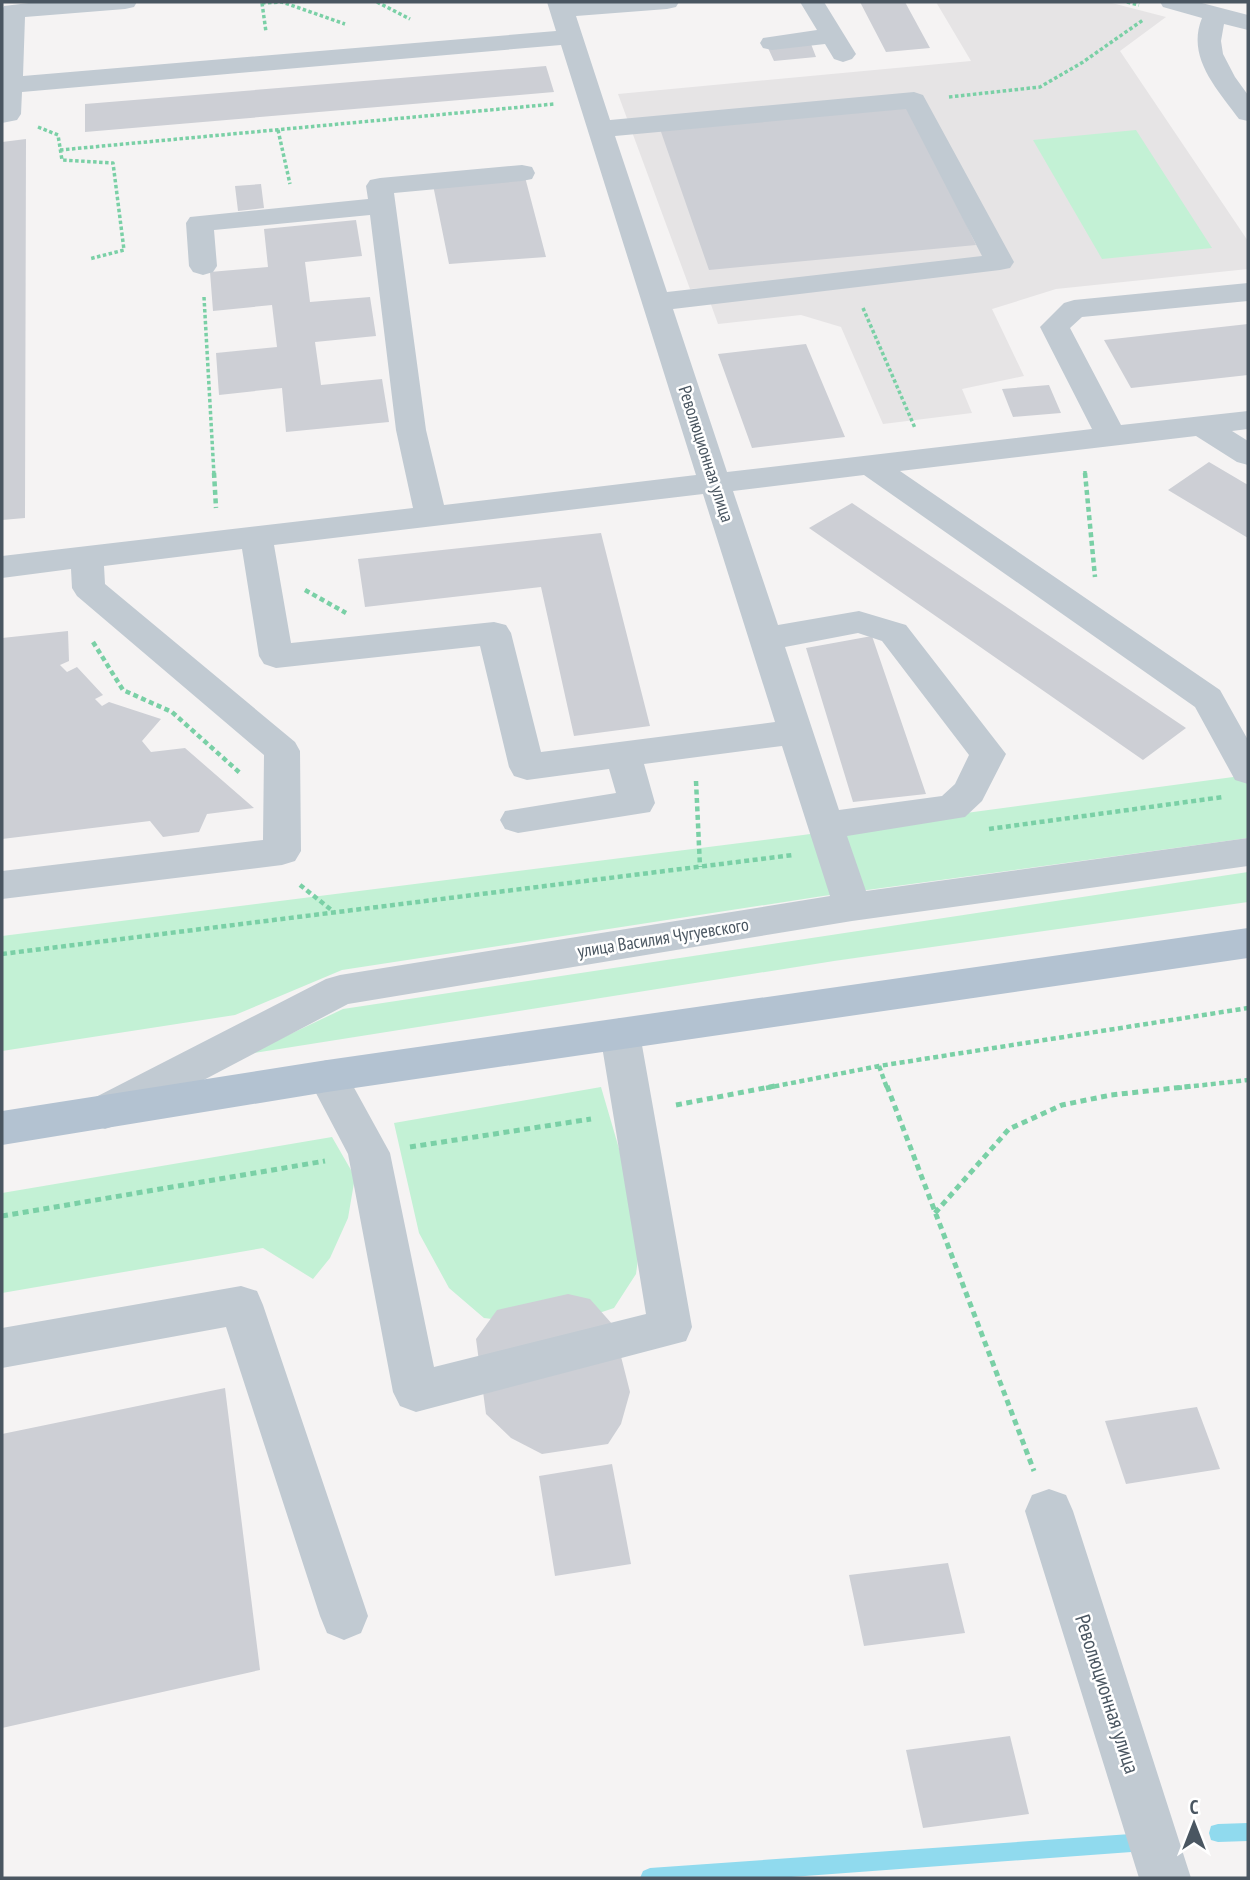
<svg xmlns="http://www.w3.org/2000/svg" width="1250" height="1880" font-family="'PT Sans Narrow',sans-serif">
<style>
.education{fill:#e6e4e5}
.green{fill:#c3f1d5}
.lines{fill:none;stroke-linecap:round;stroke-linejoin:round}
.stream{fill:#90daee;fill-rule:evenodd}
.building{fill:#cdcfd5}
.path-far2{stroke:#7ad0a6;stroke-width:3.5;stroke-dasharray:3.5 2.5;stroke-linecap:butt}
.path-far1{stroke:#7ad0a6;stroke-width:4.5;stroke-dasharray:5 3.5;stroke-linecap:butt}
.path{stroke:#7ad0a6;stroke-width:5;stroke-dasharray:6 4.5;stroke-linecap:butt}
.minor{fill:#c1cad2;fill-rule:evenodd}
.major{fill:#b3c2d1;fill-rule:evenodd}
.labels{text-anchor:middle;stroke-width:5;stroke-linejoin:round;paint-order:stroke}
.street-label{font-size:18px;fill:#4a5661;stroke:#fff}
.near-street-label{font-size:21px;fill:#4a5661;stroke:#fff}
</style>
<rect width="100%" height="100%" fill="#f5f3f3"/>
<path class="education" d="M 936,2 L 1108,2 L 1166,17 L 1120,51 L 1248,241 L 1248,269 L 1056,289 L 992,309 L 1024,376 L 962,389 L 972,413 L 883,424 L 841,327 L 801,315 L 718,324 L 705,288 L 690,289 L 618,94 L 971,61 Z"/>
<path class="green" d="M 1136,130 L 1212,248 L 1102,259 L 1033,140 Z
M 1248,775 L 1248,838 L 823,896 L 342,970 L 235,1015 L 2,1051 L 2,936 L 803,835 Z
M 1248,872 L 1248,902 L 834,961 L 248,1054 L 343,1009 Z
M 601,1087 L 627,1176 L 641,1237 L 636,1274 L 614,1308 L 569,1323 L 525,1323 L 484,1318 L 449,1288 L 419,1233 L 394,1123 Z
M 332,1137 L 355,1177 L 348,1218 L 330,1258 L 313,1279 L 263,1248 L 2,1293 L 2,1193 Z"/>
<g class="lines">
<path class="stream" d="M 1248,1823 L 1248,1841 L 1218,1842 L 1211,1840 L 1209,1833 L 1211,1826 L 1218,1824 Z
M 1145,1833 L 1152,1835 L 1154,1842 L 1152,1849 L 1145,1851 L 778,1878 L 640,1878 L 643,1871 L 650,1868 Z"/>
</g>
<path class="building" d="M 860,2 L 905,2 L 930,48 L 886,52 Z
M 811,44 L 816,57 L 774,61 L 768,48 Z
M 546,66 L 554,92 L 85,132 L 85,104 Z
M 911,108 L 976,245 L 709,270 L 660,129 Z
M 26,139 L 25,518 L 2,520 L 2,142 Z
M 525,177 L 546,257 L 449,264 L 433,185 Z
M 261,184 L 264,208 L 238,211 L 235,186 Z
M 356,220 L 362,256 L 305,262 L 310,302 L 370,297 L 376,336 L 315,342 L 321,385 L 382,379 L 389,422 L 286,432 L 282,388 L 219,395 L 216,353 L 277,347 L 272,305 L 213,311 L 210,272 L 268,267 L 264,229 Z
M 1248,324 L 1248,375 L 1131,388 L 1104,340 Z
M 806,344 L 845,437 L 752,448 L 718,354 Z
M 1049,385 L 1061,413 L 1013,417 L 1002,389 Z
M 1209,462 L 1248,485 L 1248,538 L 1168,490 Z
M 852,503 L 1186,728 L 1143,760 L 809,528 Z
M 601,533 L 650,726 L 574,736 L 541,587 L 365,607 L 358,559 Z
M 68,631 L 69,661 L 60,665 L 67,672 L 77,667 L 103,695 L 95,699 L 102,706 L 109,702 L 161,719 L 142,741 L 151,752 L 185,748 L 254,808 L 207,814 L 199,832 L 163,837 L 150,821 L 2,839 L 2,638 Z
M 872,636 L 926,794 L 853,802 L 806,648 Z
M 568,1294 L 590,1299 L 613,1325 L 630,1392 L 621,1424 L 608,1444 L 542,1454 L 511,1438 L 486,1414 L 476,1339 L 497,1310 Z
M 225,1388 L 260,1670 L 2,1728 L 2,1434 Z
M 1197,1407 L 1220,1469 L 1126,1484 L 1105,1421 Z
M 612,1464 L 631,1564 L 555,1576 L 539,1476 Z
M 948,1563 L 965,1633 L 864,1646 L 849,1575 Z
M 1010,1736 L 1029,1814 L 923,1828 L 906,1750 Z"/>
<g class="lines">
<path class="path-far2" d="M 377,2 L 410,19
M 1127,2 L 1139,5
M 262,3 L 282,2 L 345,24
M 262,3 L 266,32
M 949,97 L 1040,87 L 1083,62 L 1143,20
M 38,127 L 58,135 L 62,160 L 113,163 L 124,250 L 89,259
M 278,130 L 290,184
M 60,150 L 554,104
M 204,297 L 214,475
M 863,308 L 915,428
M 1085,471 L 1085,475"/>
<path class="path-far1" d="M 214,473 L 216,508
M 1085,473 L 1095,577
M 305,590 L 346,613
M 93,642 L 123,690 L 172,712 L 240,773
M 696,781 L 700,867
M 989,829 L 1223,797
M 300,885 L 334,912
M 2,954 L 793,855
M 879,1066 L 887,1088
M 766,1088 L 879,1066 L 1248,1008
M 1177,1088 L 1248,1080"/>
<path class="path" d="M 887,1086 L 1034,1471
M 676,1105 L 775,1086
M 410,1147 L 591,1119
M 935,1213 L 1009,1129 L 1062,1105 L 1111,1095 L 1193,1086
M 2,1216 L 325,1161"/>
<path class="minor" d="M 37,2 L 137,2 L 134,7 L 125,9 L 25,17 L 23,76 L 556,31 L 547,2 L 679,2 L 676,7 L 667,9 L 576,16 L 610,120 L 914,92 L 923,95 L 1014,262 L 1010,268 L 1000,270 L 673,309 L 727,472 L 1092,429 L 1040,327 L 1064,303 L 1074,300 L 1248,283 L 1248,301 L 1082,317 L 1070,328 L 1121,425 L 1248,411 L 1248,429 L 1232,431 L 1248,441 L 1248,465 L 1237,462 L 1196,436 L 900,471 L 1220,690 L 1248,740 L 1248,784 L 1235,780 L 1195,707 L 864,475 L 733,491 L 778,625 L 859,611 L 906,625 L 1006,754 L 982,801 L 965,817 L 847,836 L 866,891 L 1248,838 L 1248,866 L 852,921 L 348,1004 L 120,1124 L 105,1129 L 90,1124 L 84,1112 L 90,1100 L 326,979 L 340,975 L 830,896 L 782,746 L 644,764 L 655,803 L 650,812 L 518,833 L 505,829 L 500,820 L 505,811 L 616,793 L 609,769 L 527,780 L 514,776 L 509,767 L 480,646 L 276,668 L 264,664 L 259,656 L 242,549 L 104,566 L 105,584 L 295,742 L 300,751 L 301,851 L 295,861 L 282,865 L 2,899 L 2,871 L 263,840 L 264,755 L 77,596 L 72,588 L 71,569 L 2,578 L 2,556 L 413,508 L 396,430 L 370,215 L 214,230 L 217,266 L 213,272 L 203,275 L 193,272 L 189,266 L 186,223 L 190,217 L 368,199 L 366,186 L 370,180 L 380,178 L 522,165 L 532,167 L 535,173 L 532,179 L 522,181 L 394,193 L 426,430 L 444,505 L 696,475 L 561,45 L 22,92 L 21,114 L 17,120 L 2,123 L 2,10 L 4,6 ZM 906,109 L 982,256 L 667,292 L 615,136 ZM 703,494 L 775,722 L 541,752 L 511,633 L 506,625 L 494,622 L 291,643 L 274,545 ZM 858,633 L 882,641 L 969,755 L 955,784 L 942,796 L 839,810 L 785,647 Z
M 800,2 L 824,2 L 856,54 L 852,59 L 843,62 L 834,59 L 825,44 L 772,50 L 763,48 L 760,43 L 763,38 L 817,30 Z
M 1160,2 L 1198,2 L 1248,15 L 1248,30 L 1224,24 L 1221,41 L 1223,54 L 1235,77 L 1248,95 L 1248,121 L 1239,119 C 1217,89 1186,57 1202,18 L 1163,7 Z
M 620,1018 L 634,1023 L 640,1034 L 692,1327 L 686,1341 L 416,1412 L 400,1406 L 393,1392 L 348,1154 L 307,1076 L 313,1064 L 327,1060 L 341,1064 L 390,1153 L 434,1367 L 646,1314 L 600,1034 L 606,1023 Z
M 241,1286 L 257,1291 L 263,1305 L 368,1616 L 361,1633 L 344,1640 L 327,1633 L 320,1616 L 226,1327 L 2,1368 L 2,1328 Z
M 1049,1489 L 1066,1495 L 1073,1511 L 1191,1878 L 1139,1878 L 1025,1511 L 1032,1495 Z"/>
<path class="major" d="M 1248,928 L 1248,958 L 327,1092 L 2,1145 L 2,1111 L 327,1060 Z"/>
</g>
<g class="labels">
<g class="street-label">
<text transform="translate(706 454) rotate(72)" y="6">Революционная улица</text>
<text transform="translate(663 938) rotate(-9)" y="6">улица Василия Чугуевского</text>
</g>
<g class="near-street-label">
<text transform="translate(1107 1694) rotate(72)" y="7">Революционная улица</text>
</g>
</g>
<rect width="1250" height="1880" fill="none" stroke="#4a5661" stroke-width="7"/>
<g transform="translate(1194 1824)" stroke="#ffffff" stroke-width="5" paint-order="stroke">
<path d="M0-5L12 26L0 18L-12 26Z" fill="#4a5661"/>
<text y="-10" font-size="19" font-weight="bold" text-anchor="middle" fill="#4a5661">С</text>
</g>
</svg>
